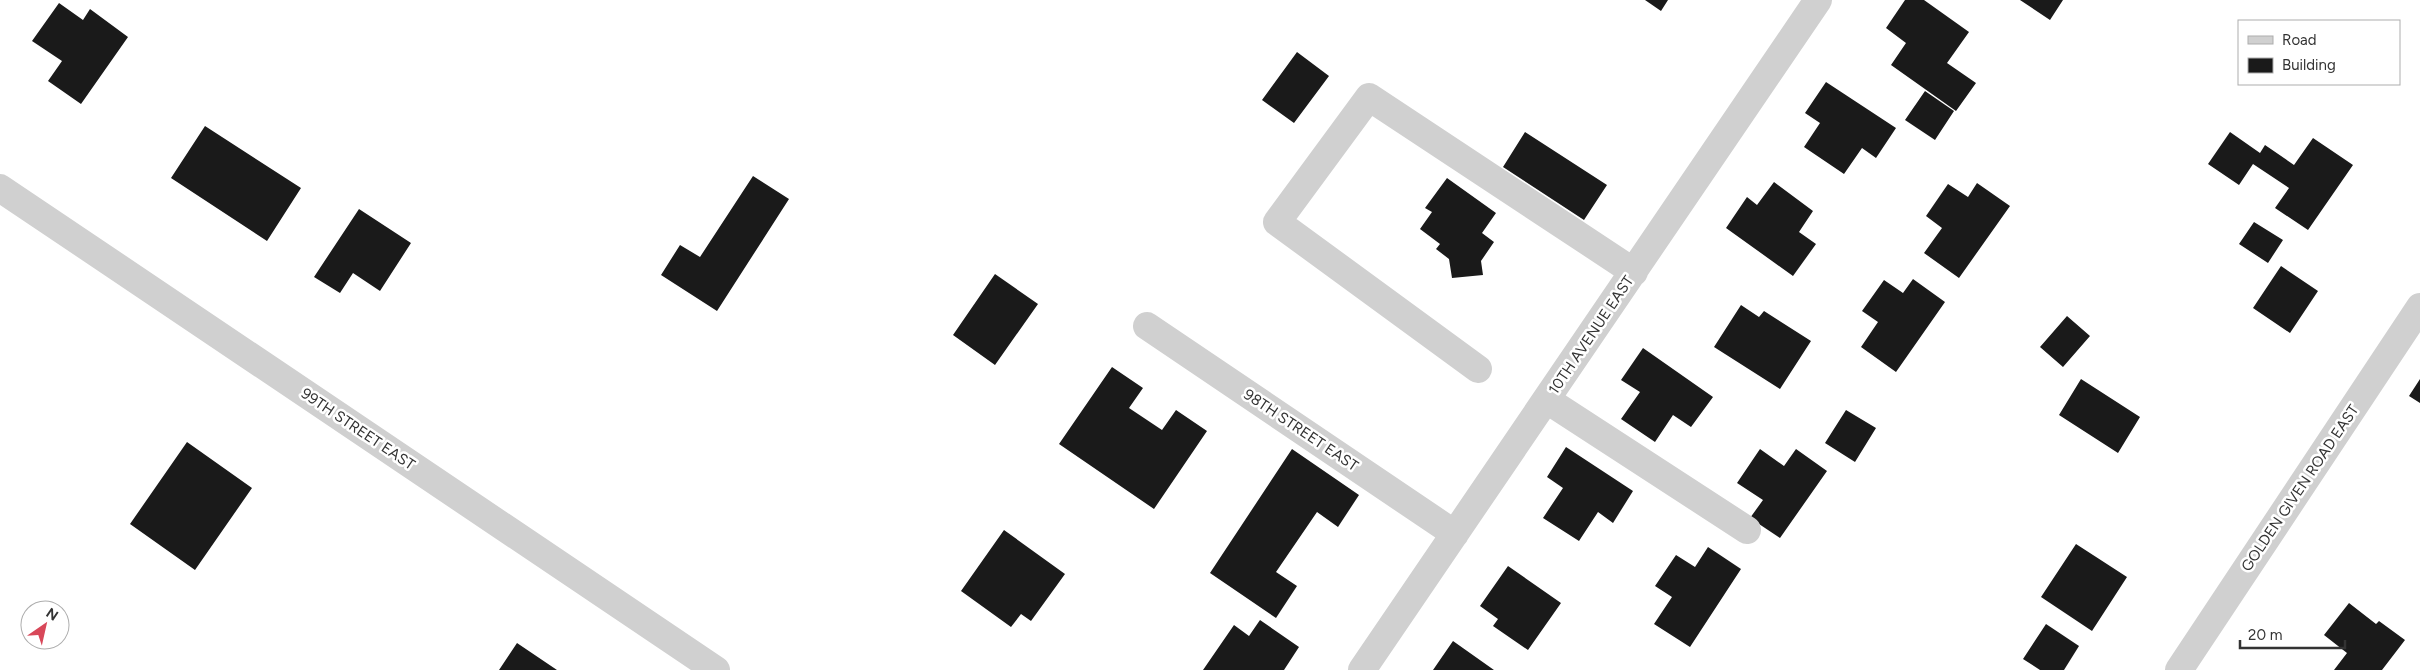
<svg xmlns="http://www.w3.org/2000/svg" width="2420" height="670" font-family="Figtree,sans-serif">
<style>
.building{fill:#1a1a1a}
.lines{fill:none;stroke-linecap:round;stroke-linejoin:round}
.minor{stroke:#d0d0d0;stroke-width:28}
.labels{text-anchor:middle;stroke-width:5;stroke-linejoin:round;paint-order:stroke}
.street-label{font-size:15px;fill:#333;stroke:#fff}
</style>
<rect width="100%" height="100%" fill="#fff"/>
<path class="building" d="M 1645,0 L 1668,0 L 1661,11 Z
M 1905,0 L 1924,0 L 1969,32 L 1947,63 L 1976,83 L 1956,111 L 1891,65 L 1906,43 L 1886,28 Z
M 2020,0 L 2063,0 L 2050,20 Z
M 59,3 L 83,20 L 90,9 L 128,37 L 81,104 L 48,81 L 62,61 L 32,41 Z
M 1297,52 L 1329,76 L 1294,123 L 1262,100 Z
M 1826,82 L 1896,128 L 1876,158 L 1862,148 L 1844,174 L 1804,147 L 1820,123 L 1805,113 Z
M 1925,91 L 1954,111 L 1935,140 L 1905,120 Z
M 205,126 L 301,188 L 267,241 L 171,178 Z
M 1525,132 L 1607,185 L 1584,220 L 1503,167 Z
M 2230,132 L 2260,153 L 2265,145 L 2294,165 L 2313,138 L 2353,165 L 2308,230 L 2275,208 L 2289,188 L 2253,164 L 2239,185 L 2208,164 Z
M 753,176 L 789,199 L 717,311 L 661,275 L 680,245 L 700,257 Z
M 1447,178 L 1496,213 L 1482,233 L 1494,242 L 1481,261 L 1483,275 L 1452,278 L 1449,259 L 1436,249 L 1440,244 L 1420,229 L 1432,212 L 1425,208 Z
M 1774,182 L 1813,211 L 1799,232 L 1816,244 L 1793,276 L 1726,228 L 1747,197 L 1757,205 Z
M 1977,183 L 2010,206 L 1959,278 L 1924,253 L 1942,228 L 1926,216 L 1948,184 L 1968,197 Z
M 359,209 L 411,243 L 380,291 L 353,273 L 340,293 L 314,277 Z
M 2254,222 L 2283,240 L 2268,263 L 2239,244 Z
M 2281,266 L 2318,291 L 2290,333 L 2253,308 Z
M 995,274 L 1038,304 L 995,365 L 953,335 Z
M 1913,279 L 1945,302 L 1896,372 L 1861,347 L 1878,322 L 1862,311 L 1884,280 L 1903,293 Z
M 1741,305 L 1759,317 L 1764,311 L 1811,341 L 1780,389 L 1714,347 Z
M 2067,316 L 2090,336 L 2063,367 L 2040,347 Z
M 1643,348 L 1713,397 L 1691,427 L 1673,415 L 1655,442 L 1621,419 L 1640,392 L 1621,380 Z
M 1112,367 L 1143,388 L 1129,408 L 1162,430 L 1176,410 L 1207,431 L 1154,509 L 1059,444 Z
M 2081,379 L 2140,417 L 2118,453 L 2059,415 Z
M 2420,379 L 2420,403 L 2409,396 Z
M 1846,410 L 1876,428 L 1855,462 L 1825,443 Z
M 187,442 L 252,488 L 195,570 L 130,524 Z
M 1566,447 L 1633,491 L 1613,523 L 1598,512 L 1579,541 L 1543,518 L 1563,488 L 1547,477 Z
M 1292,449 L 1359,495 L 1338,527 L 1317,512 L 1276,572 L 1297,586 L 1276,618 L 1210,573 Z
M 1760,449 L 1784,466 L 1796,449 L 1827,471 L 1780,538 L 1750,518 L 1763,500 L 1737,483 Z
M 1004,530 L 1065,574 L 1031,621 L 1021,614 L 1011,627 L 961,591 Z
M 2076,544 L 2127,577 L 2092,631 L 2041,597 Z
M 1708,547 L 1741,569 L 1690,647 L 1654,624 L 1672,597 L 1655,586 L 1676,555 L 1695,567 Z
M 1508,566 L 1561,603 L 1528,650 L 1493,626 L 1498,619 L 1480,606 Z
M 2349,603 L 2376,624 L 2379,621 L 2405,640 L 2382,670 L 2334,670 L 2347,653 L 2324,635 Z
M 1260,620 L 1299,647 L 1284,670 L 1203,670 L 1234,625 L 1249,636 Z
M 2046,624 L 2079,646 L 2064,670 L 2040,670 L 2023,659 Z
M 1453,641 L 1494,670 L 1433,670 Z
M 517,643 L 557,670 L 499,670 Z"/>
<g class="lines">
<path class="minor" d="M 0,188 L 716,670
M 1147,326 L 1455,534
M 1478,369 L 1277,222 L 1369,97 L 1634,272
M 1547,400 L 1747,530
M 1362,670 L 1818,0
M 2179,670 L 2420,307"/>
</g>
<g class="labels">
<g class="street-label">
<text transform="translate(1591 335) rotate(-56)" y="5">10TH AVENUE EAST</text>
<text transform="translate(358 429) rotate(34)" y="5">99TH STREET EAST</text>
<text transform="translate(1301 430) rotate(34)" y="5">98TH STREET EAST</text>
<text transform="translate(2300 488) rotate(-56)" y="5">GOLDEN GIVEN ROAD EAST</text>
</g>
</g>
<rect x="2238" y="20" width="162" height="65" fill="#ffffff" stroke="#adadad"/>
<rect x="2248" y="36" width="25" height="8" fill="#d0d0d0" stroke="#adadad"/>
<text x="2282" y="45" font-size="15" fill="#333333">Road</text>
<rect x="2248" y="58" width="25" height="15" fill="#1a1a1a" stroke="#adadad"/>
<text x="2282" y="70" font-size="15" fill="#333333">Building</text>
<g transform="translate(45 625) rotate(34)"><circle r="24" fill="#ffffff" stroke="#adadad"/>
<path d="M0-4L9 19L0 12L-9 19Z" fill="#d84759"/>
<text y="-8" font-size="14" font-weight="bold" text-anchor="middle" fill="#333333">N</text>
</g>
<path d="M2240 640v8h105v-8" fill="none" stroke="#333333" stroke-width="2.5"/>
<text x="2248" y="640" font-size="15" fill="#333333" stroke="#ffffff" stroke-width="4" paint-order="stroke">20 m</text>
</svg>
